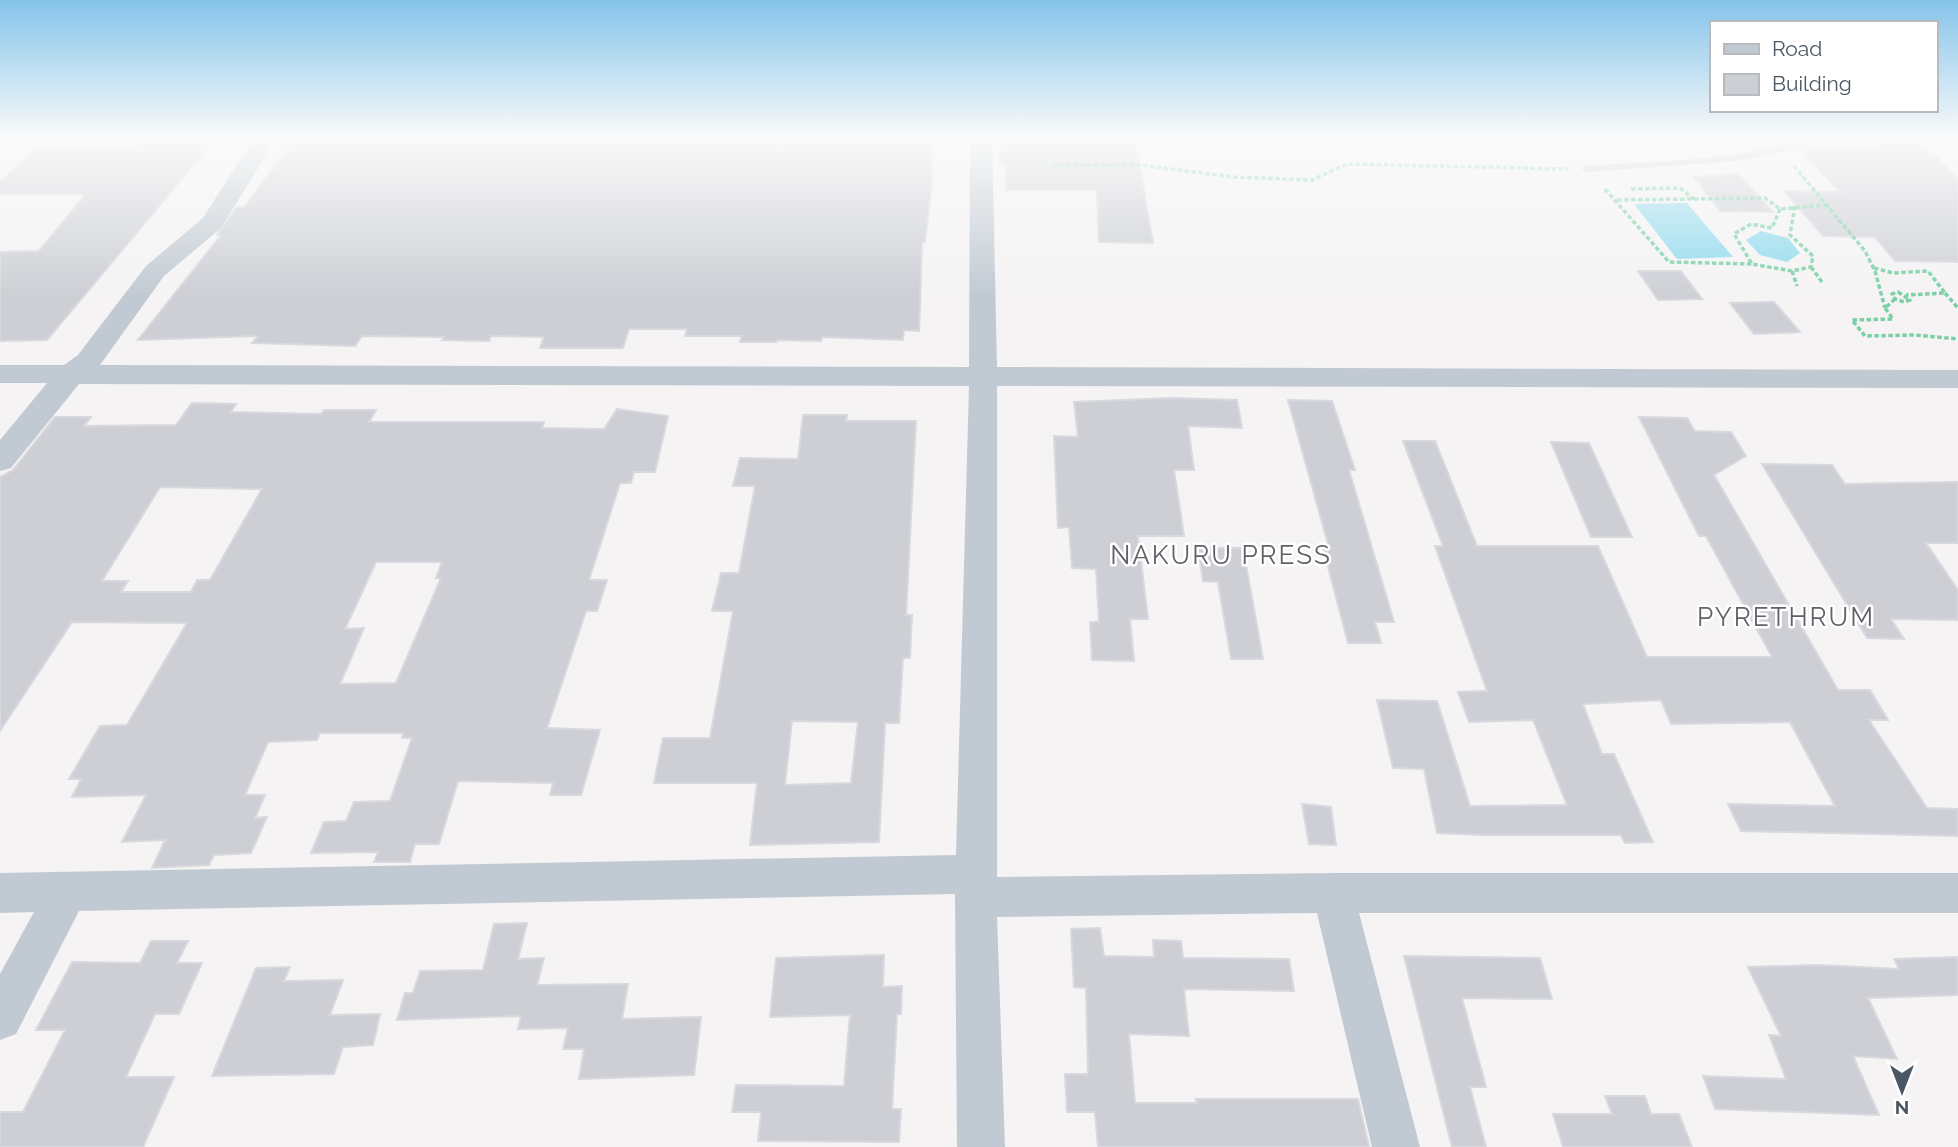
<svg xmlns="http://www.w3.org/2000/svg" width="1958" height="1147" font-family="Raleway,sans-serif">
<style>
.water{fill:#90daee}
.building{fill:#cdcfd5;stroke:#d7d9de;stroke-width:2;fill-rule:evenodd}
.lines{fill:none;stroke-linecap:round;stroke-linejoin:round}
.path{stroke:#7ad0a6;stroke-width:3.5;stroke-dasharray:4.5 2.5;stroke-linecap:butt}
.service{fill:#c1cad2;fill-rule:evenodd}
.minor{fill:#c1cad2;fill-rule:evenodd}
.labels{text-anchor:middle;stroke-width:5;stroke-linejoin:round;paint-order:stroke}
.quarter-label{font-size:26px;letter-spacing:2px;fill:#5f6368;stroke:#fff}
</style>
<rect width="100%" height="100%" fill="#f5f3f3"/>
<path class="water" d="M 1687,203 L 1733,257 L 1677,259 L 1634,204 Z
M 1761,231 L 1788,238 L 1800,253 L 1787,262 L 1760,255 L 1746,240 Z"/>
<path class="building" d="M 146,136 L 194,136 L 189,143 L 212,143 L 47,340 L 0,341 L 0,252 L 39,251 L 86,194 L 0,194 L 0,182 L 40,146 L 137,147 Z
M 296,136 L 414,136 L 414,142 L 490,141 L 492,136 L 773,136 L 772,144 L 867,142 L 867,136 L 931,136 L 932,180 L 925,242 L 922,242 L 919,331 L 904,330 L 903,340 L 822,337 L 821,341 L 777,340 L 776,342 L 740,342 L 742,336 L 685,336 L 687,329 L 629,329 L 623,348 L 540,348 L 544,337 L 491,336 L 489,341 L 442,340 L 444,337 L 362,336 L 355,346 L 252,343 L 258,336 L 138,340 L 221,235 L 217,235 L 237,207 L 245,207 Z
M 1868,136 L 1916,136 L 1958,179 L 1958,262 L 1895,261 L 1875,237 L 1823,236 L 1784,191 L 1840,192 L 1801,151 L 1881,149 Z
M 1135,138 L 1153,243 L 1099,242 L 1097,190 L 1006,190 L 1006,165 L 1000,165 L 1000,139 Z
M 1738,174 L 1773,212 L 1720,211 L 1694,177 Z
M 1638,271 L 1681,271 L 1702,299 L 1658,300 Z
M 1774,302 L 1800,332 L 1754,334 L 1730,303 Z
M 1172,398 L 1237,400 L 1242,428 L 1188,426 L 1194,470 L 1174,470 L 1184,536 L 1138,536 L 1148,619 L 1130,619 L 1134,661 L 1092,660 L 1090,622 L 1099,622 L 1096,569 L 1072,568 L 1069,527 L 1058,528 L 1054,436 L 1078,437 L 1074,402 Z
M 1288,400 L 1332,401 L 1355,470 L 1349,470 L 1394,622 L 1375,622 L 1381,643 L 1348,643 L 1322,544 L 1328,544 Z
M 192,403 L 236,404 L 231,412 L 321,414 L 324,410 L 376,410 L 369,422 L 544,422 L 542,428 L 604,429 L 617,409 L 668,416 L 655,472 L 634,472 L 631,483 L 620,483 L 589,580 L 607,580 L 597,611 L 586,611 L 547,728 L 600,730 L 581,795 L 550,795 L 553,783 L 458,781 L 439,844 L 415,844 L 410,862 L 374,862 L 378,852 L 311,853 L 324,822 L 346,821 L 354,802 L 390,801 L 412,738 L 402,738 L 403,733 L 320,733 L 317,740 L 268,742 L 245,795 L 265,795 L 255,818 L 267,817 L 251,853 L 214,855 L 209,865 L 152,868 L 165,840 L 122,842 L 146,795 L 72,797 L 81,779 L 69,779 L 100,726 L 127,725 L 187,623 L 72,622 L 0,731 L 0,477 L 13,470 L 55,417 L 91,417 L 84,426 L 176,425 ZM 160,487 L 262,489 L 210,580 L 197,580 L 191,592 L 121,592 L 128,581 L 102,581 ZM 376,562 L 442,562 L 436,578 L 441,578 L 396,683 L 340,684 L 364,628 L 345,629 Z
M 803,415 L 847,415 L 846,421 L 916,421 L 906,615 L 912,615 L 910,658 L 903,658 L 899,723 L 885,723 L 879,842 L 750,845 L 757,783 L 654,783 L 663,738 L 710,738 L 733,611 L 712,611 L 721,573 L 739,573 L 755,486 L 733,486 L 740,458 L 798,459 ZM 792,721 L 858,722 L 851,783 L 785,785 Z
M 1639,417 L 1687,418 L 1695,431 L 1731,432 L 1746,456 L 1714,475 L 1838,690 L 1870,690 L 1888,720 L 1869,720 L 1927,808 L 1958,809 L 1958,836 L 1741,831 L 1728,804 L 1835,806 L 1790,722 L 1671,724 L 1661,700 L 1583,704 L 1602,754 L 1614,754 L 1653,842 L 1625,843 L 1621,835 L 1483,835 L 1437,833 L 1424,769 L 1393,768 L 1377,700 L 1437,701 L 1470,806 L 1567,805 L 1533,720 L 1469,722 L 1458,692 L 1487,691 L 1435,546 L 1443,546 L 1403,441 L 1435,441 L 1477,546 L 1598,546 L 1647,657 L 1772,657 L 1706,536 L 1699,536 Z
M 1551,442 L 1589,443 L 1632,537 L 1591,537 Z
M 1762,464 L 1832,465 L 1845,484 L 1958,482 L 1958,543 L 1926,543 L 1958,590 L 1958,620 L 1891,619 L 1904,639 L 1867,638 Z
M 1198,548 L 1243,548 L 1263,659 L 1231,659 L 1218,582 L 1203,581 Z
M 1302,804 L 1331,807 L 1336,845 L 1309,844 Z
M 527,923 L 518,959 L 544,958 L 537,985 L 628,984 L 622,1019 L 701,1017 L 694,1075 L 579,1079 L 584,1049 L 563,1049 L 568,1028 L 518,1029 L 521,1016 L 397,1020 L 405,993 L 413,993 L 420,971 L 483,970 L 494,924 Z
M 1100,928 L 1104,956 L 1154,957 L 1153,940 L 1181,941 L 1183,958 L 1289,959 L 1294,991 L 1184,989 L 1189,1036 L 1129,1034 L 1135,1103 L 1197,1103 L 1196,1099 L 1358,1099 L 1369,1147 L 1098,1147 L 1095,1112 L 1067,1112 L 1065,1074 L 1088,1074 L 1086,988 L 1074,987 L 1071,929 Z
M 151,941 L 188,941 L 177,963 L 202,963 L 179,1014 L 155,1014 L 126,1077 L 174,1077 L 143,1147 L 0,1147 L 0,1112 L 23,1112 L 65,1030 L 36,1030 L 72,962 L 140,963 Z
M 884,955 L 883,987 L 902,986 L 901,1014 L 897,1014 L 892,1109 L 901,1109 L 899,1142 L 758,1141 L 761,1112 L 732,1112 L 736,1085 L 844,1086 L 850,1015 L 770,1017 L 776,958 Z
M 1404,956 L 1540,958 L 1552,999 L 1462,998 L 1486,1087 L 1470,1087 L 1486,1147 L 1452,1147 Z
M 1958,957 L 1958,995 L 1868,998 L 1897,1059 L 1853,1056 L 1879,1115 L 1715,1109 L 1703,1076 L 1786,1079 L 1769,1035 L 1781,1036 L 1748,967 L 1818,965 L 1899,969 L 1894,959 Z
M 290,967 L 284,981 L 343,980 L 330,1015 L 380,1014 L 373,1045 L 343,1047 L 334,1074 L 212,1076 L 256,968 Z
M 1605,1096 L 1645,1096 L 1651,1114 L 1679,1114 L 1692,1147 L 1563,1147 L 1553,1114 L 1612,1114 Z"/>
<g class="lines">
<path class="path" d="M 1052,165 L 1140,165 L 1233,177 L 1312,180 L 1347,164 L 1568,169
M 1794,166 L 1865,251 L 1875,271 L 1885,308
M 1605,189 L 1669,262 L 1752,264
M 1631,189 L 1680,188 L 1694,199
M 1617,200 L 1765,198 L 1780,209 L 1826,205
M 1780,209 L 1772,228 L 1751,224 L 1734,234 L 1752,264 L 1792,271 L 1811,267 L 1813,256 L 1790,235 L 1795,206
M 1811,267 L 1822,282
M 1874,268 L 1893,273 L 1928,271 L 1945,293 L 1906,295
M 1792,271 L 1797,286
M 1898,292 L 1910,300 L 1904,302 L 1895,299 L 1892,294 Z
M 1945,293 L 1958,308
M 1895,299 L 1885,308 L 1893,319 L 1852,320 L 1865,336 L 1915,335 L 1958,339"/>
<path class="service" d="M 1814,136 L 1831,136 L 1801,148 L 1738,161 L 1587,172 L 1581,169 L 1587,166 C 1663,161 1741,161 1814,136 Z"/>
<path class="minor" d="M 255,136 L 278,136 L 221,228 L 164,276 L 100,365 L 969,367 L 970,136 L 992,136 L 997,367 L 1958,370 L 1958,388 L 997,386 L 997,877 L 1333,873 L 1958,873 L 1958,913 L 1359,913 L 1420,1147 L 1372,1147 L 1317,913 L 997,917 L 1005,1147 L 957,1147 L 955,894 L 79,911 L 16,1034 L 0,1040 L 0,974 L 34,912 L 0,913 L 0,873 L 956,855 L 969,386 L 79,384 L 11,468 L 0,471 L 0,440 L 47,383 L 0,383 L 0,365 L 64,365 L 78,355 L 146,266 L 203,218 Z"/>
</g>
<linearGradient id="sky" x2="0" y2="1"><stop stop-color="#85c3ea"/><stop offset="0.46" stop-color="#fafafa"/><stop offset="1" stop-color="#fafafa" stop-opacity="0"/></linearGradient>
<rect width="1958" height="297" fill="url(#sky)"/>
<g class="labels">
<g class="quarter-label">
<text x="1221" y="564">NAKURU PRESS</text>
<text x="1786" y="626">PYRETHRUM</text>
</g>
</g>
<rect x="1710" y="21" width="228" height="91" fill="#ffffff" stroke="#b7bbc0" stroke-width="2"/>
<rect x="1724" y="44" width="35" height="10" fill="#c1cad2" stroke="#b7bbc0" stroke-width="2"/>
<text x="1772" y="56" font-size="21" fill="#4a5661">Road</text>
<rect x="1724" y="74" width="35" height="21" fill="#cdcfd5" stroke="#b7bbc0" stroke-width="2"/>
<text x="1772" y="91" font-size="21" fill="#4a5661">Building</text>
<g transform="translate(1902 1091) rotate(180)" stroke="#ffffff" stroke-width="5" paint-order="stroke">
<path d="M0-5L12 26L0 18L-12 26Z" fill="#4a5661"/>
<text y="-10" font-size="19" font-weight="bold" text-anchor="middle" fill="#4a5661">N</text>
</g>
</svg>
